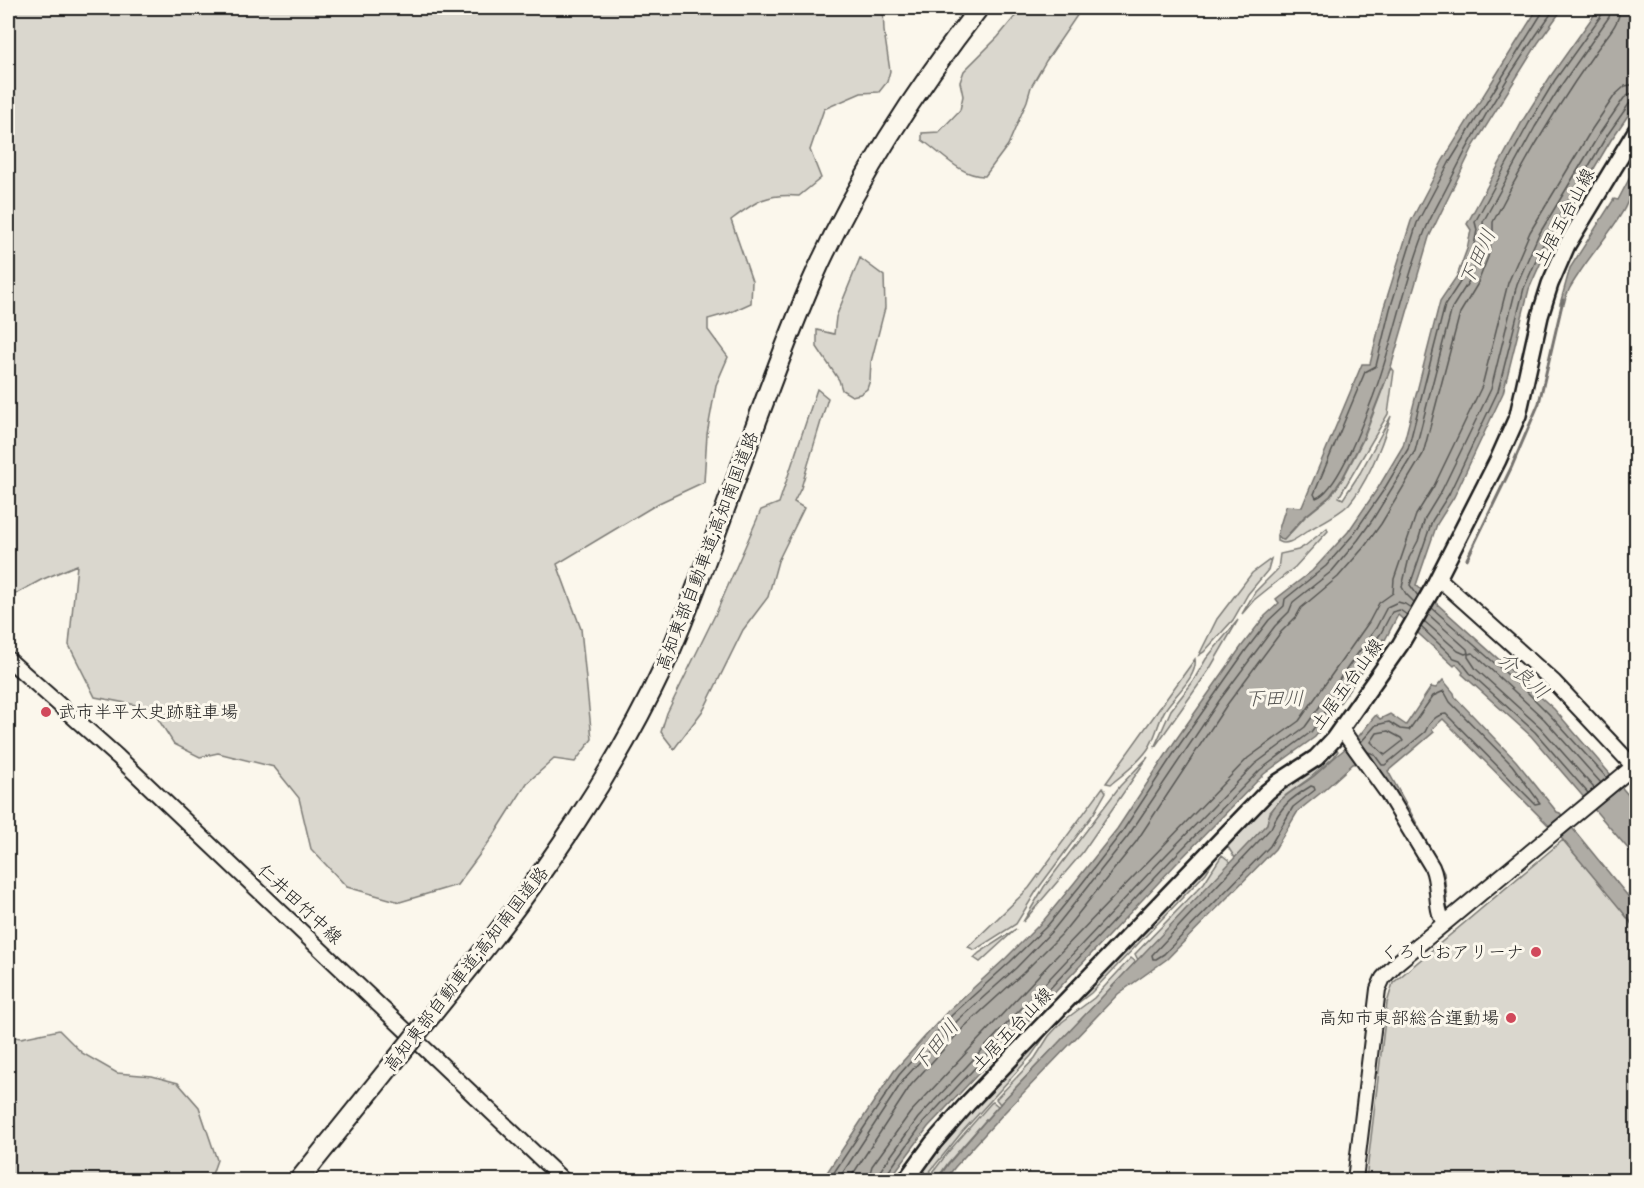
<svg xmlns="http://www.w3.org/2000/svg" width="1644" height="1188" font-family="Dekko,'Klee One',sans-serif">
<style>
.green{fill:#dad7ce;stroke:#7b7a75;stroke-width:1.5}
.water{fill:#afaca5;stroke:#74726e;stroke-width:1.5}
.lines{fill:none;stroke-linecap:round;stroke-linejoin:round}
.shore{stroke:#575653;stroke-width:1.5}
.stream{stroke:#74726e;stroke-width:3}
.secondary-casing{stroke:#1c1c1c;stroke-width:18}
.primary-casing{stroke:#1c1c1c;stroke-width:20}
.highway-casing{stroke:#1c1c1c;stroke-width:22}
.secondary{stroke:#fbf7ec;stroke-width:14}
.primary{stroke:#fbf7ec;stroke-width:15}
.highway{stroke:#fbf7ec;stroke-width:18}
.highway-bridge-casing{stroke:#1c1c1c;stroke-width:22;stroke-linecap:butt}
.highway-bridge{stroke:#fbf7ec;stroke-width:18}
.poi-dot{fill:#d1495b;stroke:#fbf7ec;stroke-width:2}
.labels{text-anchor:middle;stroke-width:6;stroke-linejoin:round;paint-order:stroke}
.street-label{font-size:18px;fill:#1c1c1c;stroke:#fbf7ec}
.poi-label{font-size:18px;fill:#1c1c1c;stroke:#fbf7ec;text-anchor:end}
.water-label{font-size:20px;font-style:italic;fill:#575653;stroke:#fbf7ec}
</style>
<rect width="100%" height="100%" fill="#fbf7ec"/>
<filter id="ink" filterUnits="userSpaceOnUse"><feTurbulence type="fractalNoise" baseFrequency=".0167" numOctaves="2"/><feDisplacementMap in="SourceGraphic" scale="12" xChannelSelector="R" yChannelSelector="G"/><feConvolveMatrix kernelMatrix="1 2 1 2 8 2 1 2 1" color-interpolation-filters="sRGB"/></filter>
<g filter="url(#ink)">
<path class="green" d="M 8,8 L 883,8 L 884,31 L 890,71 L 887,82 L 879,92 L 861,93 L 824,109 L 810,150 L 821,178 L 799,196 C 767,193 756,201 731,220 L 752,281 L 751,303 L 729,313 L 708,319 L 708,330 L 728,357 L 716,385 L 707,434 L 704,482 L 659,503 L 557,564 L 581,629 L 592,739 L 575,762 L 554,759 L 527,783 L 494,835 L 457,885 L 400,902 L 347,887 L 311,849 L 299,798 L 274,767 L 218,753 L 200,757 L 174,744 L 151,708 L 95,697 L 69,645 L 77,565 L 41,580 L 8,598 Z
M 1022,8 L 1080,8 L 1078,14 L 1046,61 L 1031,87 L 1027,101 L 1008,145 L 985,176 C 961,177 940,152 922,140 L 922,133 L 939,132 L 960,110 L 963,96 L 960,82 L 964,71 L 998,37 Z
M 860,258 L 884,276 L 885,308 L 871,362 L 870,380 L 867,389 L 860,394 L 852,396 L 842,390 L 839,380 L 817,347 L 817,330 L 834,334 L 836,317 Z
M 1391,367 L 1394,371 L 1388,414 L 1339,497 L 1343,499 L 1360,473 L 1391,416 C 1382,445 1369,480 1349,504 C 1340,514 1318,524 1306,532 C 1297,538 1287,547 1277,541 L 1277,536 L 1284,540 L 1305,517 L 1331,496 L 1342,480 L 1364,438 Z
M 817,389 L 828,398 L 801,488 L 794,502 L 804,508 L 778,561 L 768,597 L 743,630 L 704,709 L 674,749 L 661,732 L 667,713 L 717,611 L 761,510 L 779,503 Z
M 1327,528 L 1328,531 L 1295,567 L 1254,600 L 1242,614 L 1255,592 L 1278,569 L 1280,554 L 1298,550 L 1305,546 Z
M 1271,559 L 1268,570 L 1248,594 L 1233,620 L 1204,652 L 1199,655 L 1217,619 L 1252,573 Z
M 1238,620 L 1209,670 L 1154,748 L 1171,710 L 1192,683 L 1206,659 Z
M 1195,659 C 1198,677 1174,695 1165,710 C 1158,722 1156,737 1148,749 C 1139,762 1124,774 1111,784 L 1106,783 Z
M 1333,749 L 1338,751 L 1334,757 L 1311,777 L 1286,795 L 1270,812 L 1267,824 L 1235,858 L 1226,844 L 1276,794 Z
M 1148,757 L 1082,853 L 1023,922 L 1044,887 L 1120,786 Z
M 1103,787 L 1106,792 L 1094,813 L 1037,890 L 1016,924 L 975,950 L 968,947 L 1029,888 Z
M 1563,840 L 1617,904 L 1636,930 L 1636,1180 L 1366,1180 L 1387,1003 L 1393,983 Z
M 1219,852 L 1206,873 L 1091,993 L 1060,1017 Z
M 1222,855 L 1232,863 L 1138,960 L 1135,954 L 1204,883 Z
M 1016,929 L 980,962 L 974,958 L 979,953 Z
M 1131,958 L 1136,962 L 1000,1104 L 996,1099 L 1035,1058 L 1049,1036 L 1062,1022 L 1094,998 Z
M 1055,1022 L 1031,1056 L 962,1132 L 923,1180 L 913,1180 L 951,1131 Z
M 59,1030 L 82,1053 L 117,1073 L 152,1076 L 178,1083 L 199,1107 L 217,1160 L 210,1180 L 8,1180 L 8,1036 L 21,1038 Z
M 991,1103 L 993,1102 L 998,1106 L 948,1163 L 936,1180 L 927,1180 L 949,1151 Z"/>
<path class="water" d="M 1538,8 L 1563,8 L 1538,43 L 1473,147 L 1429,237 L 1391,367 L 1362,440 L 1342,479 L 1330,496 L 1304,517 L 1283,540 L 1277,535 L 1286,506 L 1302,507 L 1362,364 L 1370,364 L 1384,307 L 1411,221 L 1443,160 Z
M 1599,8 L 1636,8 L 1636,104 L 1611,140 L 1550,242 L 1529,289 L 1503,393 L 1454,497 L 1437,524 L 1416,585 L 1554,709 L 1636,804 L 1636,858 L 1531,736 L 1462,674 L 1463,672 L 1456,664 L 1454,666 L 1398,615 L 1385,640 L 1383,639 L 1368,664 L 1315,737 L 1264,774 L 1176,864 L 928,1127 L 889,1180 L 822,1180 L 894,1071 L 948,1011 L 1006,958 L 1044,920 L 1075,882 L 1117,829 L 1175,741 L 1241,647 L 1265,616 L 1279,603 L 1276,599 L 1312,571 L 1348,532 L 1378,488 L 1403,446 L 1440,301 L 1457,276 L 1467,249 L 1471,230 L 1467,224 L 1523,120 L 1550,77 Z
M 1636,166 C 1637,208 1599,241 1578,275 C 1572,284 1566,293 1564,304 L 1560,304 L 1570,268 L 1614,199 L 1618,200 Z
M 1443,680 L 1454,693 L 1455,697 L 1516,761 L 1557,812 L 1560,813 L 1636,906 L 1636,928 L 1563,840 L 1443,719 L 1432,729 L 1434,732 L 1388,771 L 1444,873 L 1447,898 L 1443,898 L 1441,877 L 1359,763 L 1353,764 L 1323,791 L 1298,811 L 1275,849 L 1167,959 L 1118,994 L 1004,1113 L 955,1167 L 945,1180 L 937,1180 L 949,1163 L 1001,1103 L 1267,824 C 1270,800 1298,789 1314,776 C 1326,766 1337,754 1349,746 C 1359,739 1367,724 1376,715 L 1380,719 L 1390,714 L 1406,725 L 1431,687 L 1436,688 Z"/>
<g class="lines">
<path class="shore" d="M 1543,8 L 1542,13 L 1449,163 L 1417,223 L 1390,309 L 1376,366 L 1365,372 L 1314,494 L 1316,498 C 1338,491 1364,419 1373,397 C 1393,344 1403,288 1423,236 C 1429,219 1439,203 1447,187 C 1478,124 1515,64 1555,8
M 1418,596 L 1410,585 L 1432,521 L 1449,494 L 1498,391 L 1524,288 L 1545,240 L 1606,137 L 1629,104 L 1636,101
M 1414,602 L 1406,594 L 1402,587 L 1409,558 L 1418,541 L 1425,518 L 1442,490 L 1491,389 L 1517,284 L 1538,236 L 1600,133 L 1624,98 L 1630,94 L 1636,93
M 1432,608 L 1524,689 L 1549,714 L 1607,778
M 1424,621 L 1458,651 L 1465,654 L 1468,653 L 1467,649 L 1428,614
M 1421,627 L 1454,658 L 1460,660 L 1470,673 L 1535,732 L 1588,793
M 1388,731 L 1401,738 L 1403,741 L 1385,755 L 1371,742 L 1377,733 Z
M 1361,742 L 1376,725 L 1389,722 L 1400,729 L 1409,730 L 1433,696 L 1444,691 L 1450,702 L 1512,765 L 1540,803 L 1535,804 L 1446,714 C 1436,714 1428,724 1425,732 L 1385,765 L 1382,765 L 1374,754 L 1368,752
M 1311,786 L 1314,787 L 1315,790 L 1293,807 L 1270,846 L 1164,954 L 1156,959 L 1153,959 L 1152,955 L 1271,828 C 1281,806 1290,799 1311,786 Z
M 1594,788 L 1540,727 L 1476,669 L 1468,657 L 1468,654 L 1473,653 L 1544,719 L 1601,783
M 829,1180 L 899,1075 L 952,1015 L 1010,962 L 1048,925 L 1080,886 L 1122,832 L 1180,744 L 1246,650 L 1269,620 L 1284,606 L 1285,599 L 1326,566 L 1352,536 L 1383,491 L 1408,449 L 1445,305 L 1462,279 L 1473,251 L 1477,230 L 1475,222 L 1529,123 L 1555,80 L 1603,13 L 1604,8
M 838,1180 L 904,1079 L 958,1020 L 1016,968 L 1054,929 L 1128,836 L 1219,701 L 1275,626 L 1289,612 L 1293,602 L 1332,571 L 1358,540 L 1373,519 L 1415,451 L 1452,308 L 1469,281 L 1480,253 L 1484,232 L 1483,222 L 1535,127 L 1562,84 L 1609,17 L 1611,8
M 849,1180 L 911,1085 L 964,1027 L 1022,974 L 1061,935 L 1136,842 L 1226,706 L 1281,632 L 1296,617 L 1301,608 L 1338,577 L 1365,546 L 1381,524 L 1423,454 L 1460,313 L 1477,285 L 1488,257 L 1493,233 L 1493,222 C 1523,163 1557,106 1596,51 C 1605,38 1620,24 1620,8
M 868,1180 L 872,1166 L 910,1113 L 1053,960 L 1248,758 L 1299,721 L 1369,622 L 1379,603 L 1393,593 L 1394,579 L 1416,515 L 1434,486 L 1482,386 L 1508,283 L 1530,232 L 1592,129 L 1615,95 L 1625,86 L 1636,84
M 877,1180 L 880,1171 L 918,1118 L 1166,855 L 1255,764 L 1305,727 L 1376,628 L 1387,607 L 1398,602 L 1405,604 L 1411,608
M 885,1180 L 886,1175 L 923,1123 L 1171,860 L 1260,770 L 1311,732 L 1381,633 L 1392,612 L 1400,610 L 1407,615"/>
<path class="stream" d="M 1467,559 L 1512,466 L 1539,403 L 1563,300"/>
<g class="secondary-casing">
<path id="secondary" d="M 1438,578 L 1554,682 L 1636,769
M 8,659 L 118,757 L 563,1180
M 1342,730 L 1388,794 L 1432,867 C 1440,885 1434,907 1444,923
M 1355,1180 L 1378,989 L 1383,978 L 1398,962 L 1634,766"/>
</g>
<g class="primary-casing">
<path id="primary" d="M 906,1180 L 933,1143 L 968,1103 L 1267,792 L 1279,782 L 1316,758 L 1333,740 L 1400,645 L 1433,588 L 1498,460 L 1518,415 L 1540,316 L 1550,284 L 1567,245 L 1636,131"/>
</g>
<g class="highway-casing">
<path id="highway" d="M 472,965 C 546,871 613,775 664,666 C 683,625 698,582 714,539 C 746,453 775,366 811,283 C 855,183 913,93 979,8"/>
</g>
<use href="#secondary" class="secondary"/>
<use href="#primary" class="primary"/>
<use href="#highway" class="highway"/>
<g class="highway-bridge-casing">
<path id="highway-bridge" d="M 299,1180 L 472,965"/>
</g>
<use href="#highway-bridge" class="highway-bridge"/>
</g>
</g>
<g class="poi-dot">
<circle cx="46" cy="712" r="6"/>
<circle cx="1536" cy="952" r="6"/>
<circle cx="1511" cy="1018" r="6"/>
</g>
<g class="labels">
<g class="street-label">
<text transform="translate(1564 217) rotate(-62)" y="6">土居五台山線</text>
<text transform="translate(707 551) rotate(-69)" y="6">高知東部自動車道;高知南国道路</text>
<text transform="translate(1347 684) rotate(-54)" y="6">土居五台山線</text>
<text transform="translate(300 904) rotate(43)" y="6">仁井田竹中線</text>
<text transform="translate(466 969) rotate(-52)" y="6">高知東部自動車道;高知南国道路</text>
<text transform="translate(1012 1029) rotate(-46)" y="6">土居五台山線</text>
</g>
<g class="poi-label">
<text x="58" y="718" text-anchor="start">武市半平太史跡駐車場</text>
<text x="1524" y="958">くろしおアリーナ</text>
<text x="1499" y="1024">高知市東部総合運動場</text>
</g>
<g class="water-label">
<text transform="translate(1477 257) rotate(-65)" y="7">下田川</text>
<text transform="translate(1524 675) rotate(42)" y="7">介良川</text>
<text x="1274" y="705">下田川</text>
<text transform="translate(935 1045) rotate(-50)" y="7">下田川</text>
</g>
</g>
<rect width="1644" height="1188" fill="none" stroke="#fbf7ec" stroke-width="30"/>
<rect x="15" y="15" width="1614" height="1158" fill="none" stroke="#1c1c1c" stroke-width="2" filter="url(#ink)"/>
</svg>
